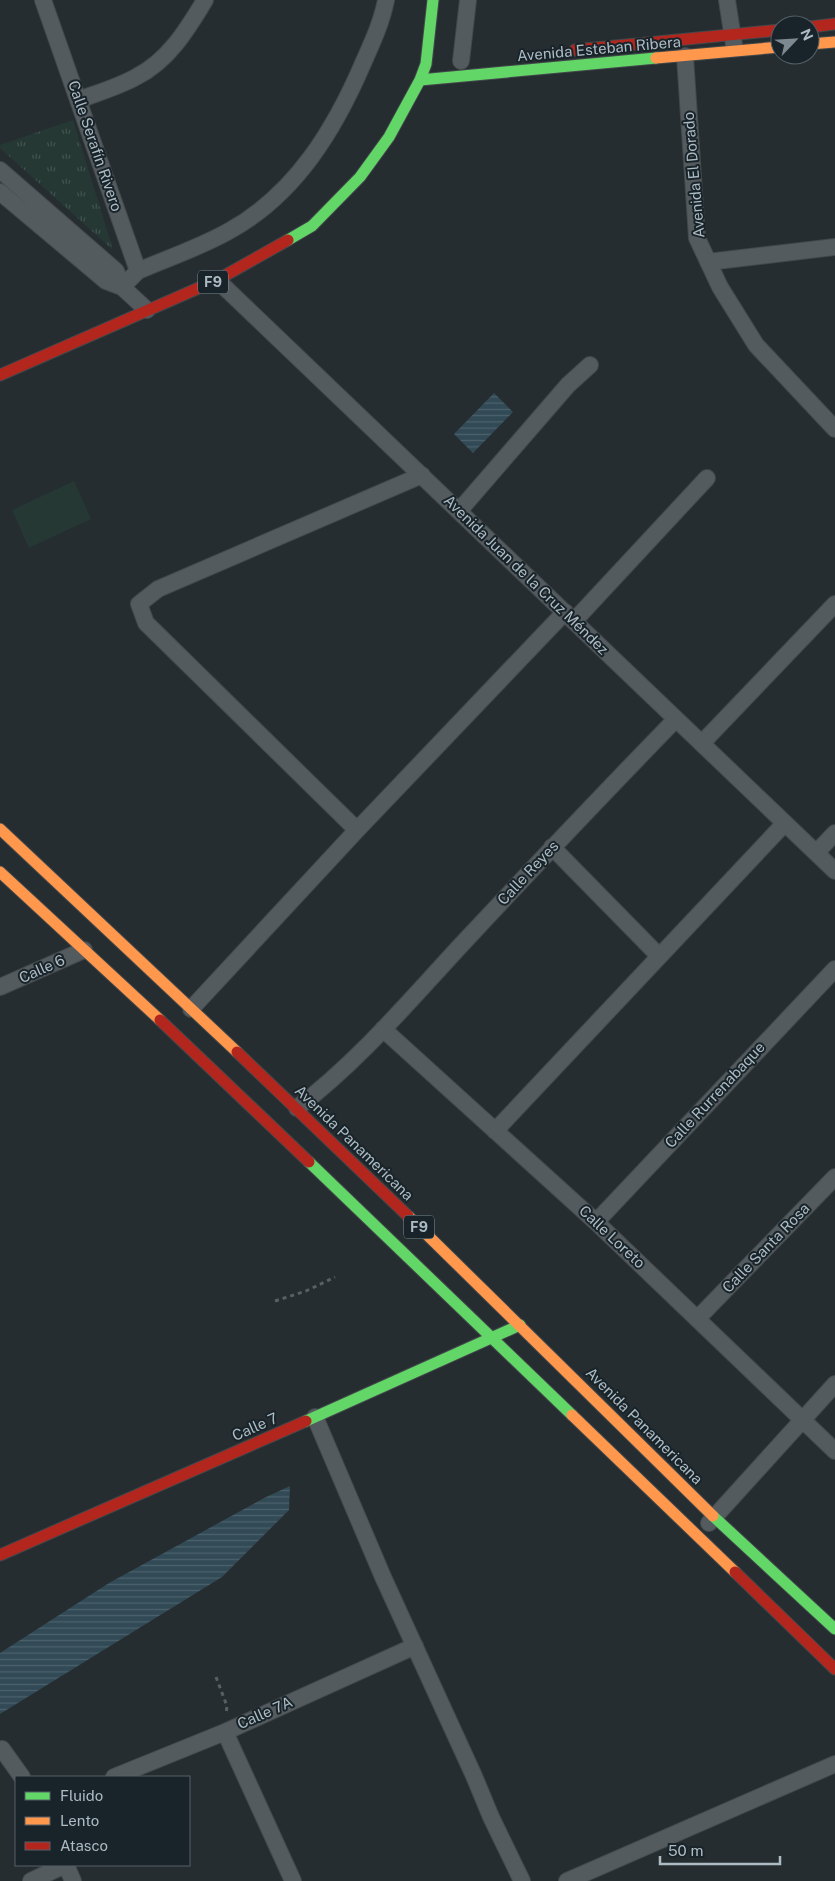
<svg xmlns="http://www.w3.org/2000/svg" width="835" height="1881" font-family="'Public Sans',sans-serif">
<style>
.grass{fill:#253834}
.park{fill:url(#park-tufts)}
.water{fill:url(#water-rules)}
.lines{fill:none;stroke-linecap:round;stroke-linejoin:round}
.street-casing{stroke:#42484b;stroke-width:18}
.fast-casing{stroke:#42484b;stroke-width:13}
.slow-casing{stroke:#42484b;stroke-width:13}
.jam-casing{stroke:#42484b;stroke-width:13}
.path{stroke:#586062;stroke-width:3;stroke-dasharray:4 4;stroke-linecap:butt}
.street{stroke:#545b5f;stroke-width:16}
.fast{stroke:#63d668;stroke-width:11}
.slow{stroke:#ff974d;stroke-width:11}
.jam{stroke:#b3261e;stroke-width:11}
.labels{text-anchor:middle;stroke-width:4;stroke-linejoin:round;paint-order:stroke}
.shield{fill:#19242a;stroke:#818e95;stroke-width:1}
.shield-label{font-size:14px;font-weight:bold;fill:#adbbc3}
.street-label{font-size:15px;fill:#adbbc3;stroke:#19242a}
</style>
<defs>
<pattern id="park-tufts" width="24" height="20" patternUnits="userSpaceOnUse" patternTransform="scale(1.25)"><rect width="24" height="20" fill="#253834"/><path d="M3 7l-1-3M5 7V3M7 7l1-3M15 17l-1-3M17 17v-4M19 17l1-3" fill="none" stroke="#425350"/></pattern>
<pattern id="water-rules" width="6" height="5" patternUnits="userSpaceOnUse" patternTransform="scale(1.25)"><rect width="6" height="5" fill="#314a56"/><path d="M0 2.5h6" fill="none" stroke="#4c626d"/></pattern>
</defs>
<rect width="100%" height="100%" fill="#252d30"/>
<path class="grass" d="M 74,481 L 91,519 L 29,548 L 12,510 Z"/>
<path class="park" d="M 73,120 L 113,250 L 0,148 L 0,145 Z"/>
<path class="water" d="M 494,393 L 513,412 L 473,453 L 454,434 Z
M 290,1486 L 289,1510 L 222,1577 L 0,1714 L 0,1653 L 109,1583 L 266,1497 Z"/>
<g class="lines">
<g class="street-casing">
<path id="street" d="M 43,0 L 138,271 L 122,287
M 727,0 L 734,45
M 685,56 L 697,238 L 720,287 L 756,345 L 835,429
M 461,61 L 468,0
M 79,100 C 97,93 118,87 136,77 C 168,61 187,30 205,0
M 0,170 L 116,271 L 122,287
M 0,192 L 106,281 L 122,287 L 147,310
M 708,262 L 835,247
M 138,271 C 168,258 201,247 229,231 C 296,194 335,129 364,61 C 373,41 382,21 386,0
M 217,280 L 835,871
M 459,511 L 568,385 L 590,365
M 574,621 L 707,478
M 702,743 L 835,604
M 357,830 L 146,623 L 139,604 L 158,589 L 422,475
M 552,847 L 659,956
M 816,853 L 835,833
M 0,987 L 84,950
M 191,1009 L 357,830 L 565,612
M 383,1029 L 596,1222 L 835,1451
M 297,1108 C 359,1061 410,1000 463,943 C 533,868 604,793 676,719
M 495,1131 L 785,823
M 596,1222 L 835,969
M 697,1319 L 835,1177
M 315,1417 L 383,1577 L 474,1776 L 491,1817 L 522,1881
M 709,1523 L 835,1384
M 225,1732 L 293,1881
M 2,1749 L 22,1777
M 114,1777 L 225,1732 L 415,1646
M 66,1865 L 73,1881
M 31,1881 L 65,1865
M 567,1881 L 835,1764"/>
</g>
<g class="fast-casing">
<path id="fast" d="M 420,80 L 656,58
M 288,240 L 312,226 L 360,177 L 389,137 L 420,80 L 426,64 L 433,0
M 309,1162 L 572,1415
M 306,1421 L 520,1325
M 713,1516 L 835,1629"/>
</g>
<g class="slow-casing">
<path id="slow" d="M 810,44 L 835,42
M 656,58 L 780,47
M 0,829 L 237,1052
M 0,872 L 160,1020
M 408,1216 L 713,1516
M 572,1415 L 735,1572"/>
</g>
<g class="jam-casing">
<path id="jam" d="M 810,27 L 835,24
M 575,50 L 780,30
M 0,375 L 217,280 L 288,240
M 160,1020 L 309,1162
M 237,1052 L 408,1216
M 0,1555 L 306,1421
M 735,1572 L 835,1669"/>
</g>
<path class="path" d="M 275,1301 L 306,1291 L 335,1277
M 216,1677 L 227,1706 L 226,1714"/>
<use href="#street" class="street"/>
<use href="#fast" class="fast"/>
<use href="#slow" class="slow"/>
<use href="#jam" class="jam"/>
</g>
<g class="labels">
<g class="shield">
<rect x="198" y="270.5" width="30" height="23" rx="4"/>
<rect x="404" y="1215.5" width="30" height="23" rx="4"/>
</g>
<g class="shield-label">
<text x="213" y="287">F9</text>
<text x="419" y="1232">F9</text>
</g>
<g class="street-label">
<text transform="translate(599 49) rotate(-5)" y="5">Avenida Esteban Ribera</text>
<text transform="translate(95 146) rotate(71)" y="5">Calle Serafín Rivero</text>
<text transform="translate(694 175) rotate(-95)" y="5">Avenida El Dorado</text>
<text transform="translate(526 575) rotate(44)" y="5">Avenida Juan de la Cruz Méndez</text>
<text transform="translate(528 873) rotate(-47)" y="5">Calle Reyes</text>
<text transform="translate(42 969) rotate(-24)" y="5">Calle 6</text>
<text transform="translate(715 1095) rotate(-47)" y="5">Calle Rurrenabaque</text>
<text transform="translate(354 1143) rotate(44)" y="5">Avenida Panamericana</text>
<text transform="translate(612 1237) rotate(43)" y="5">Calle Loreto</text>
<text transform="translate(766 1248) rotate(-46)" y="5">Calle Santa Rosa</text>
<text transform="translate(644 1426) rotate(45)" y="5">Avenida Panamericana</text>
<text transform="translate(255 1427) rotate(-24)" y="5">Calle 7</text>
<text transform="translate(265 1713) rotate(-24)" y="5">Calle 7A</text>
</g>
</g>
<rect x="15" y="1776" width="175" height="90" fill="#19242a" stroke="#546067"/>
<rect x="25" y="1792" width="25" height="8" fill="#63d668" stroke="#546067"/>
<text x="60" y="1801" font-size="15" fill="#adbbc3">Fluido</text>
<rect x="25" y="1817" width="25" height="8" fill="#ff974d" stroke="#546067"/>
<text x="60" y="1826" font-size="15" fill="#adbbc3">Lento</text>
<rect x="25" y="1842" width="25" height="8" fill="#b3261e" stroke="#546067"/>
<text x="60" y="1851" font-size="15" fill="#adbbc3">Atasco</text>
<g transform="translate(795 40) rotate(65)"><circle r="24" fill="#19242a" stroke="#546067"/>
<path d="M0-4L9 19L0 12L-9 19Z" fill="#7d8990"/>
<text y="-8" font-size="14" font-weight="bold" text-anchor="middle" fill="#adbbc3">N</text>
</g>
<path d="M660 1856v8h120v-8" fill="none" stroke="#adbbc3" stroke-width="2.5"/>
<text x="668" y="1856" font-size="15" fill="#adbbc3" stroke="#19242a" stroke-width="4" paint-order="stroke">50 m</text>
</svg>
